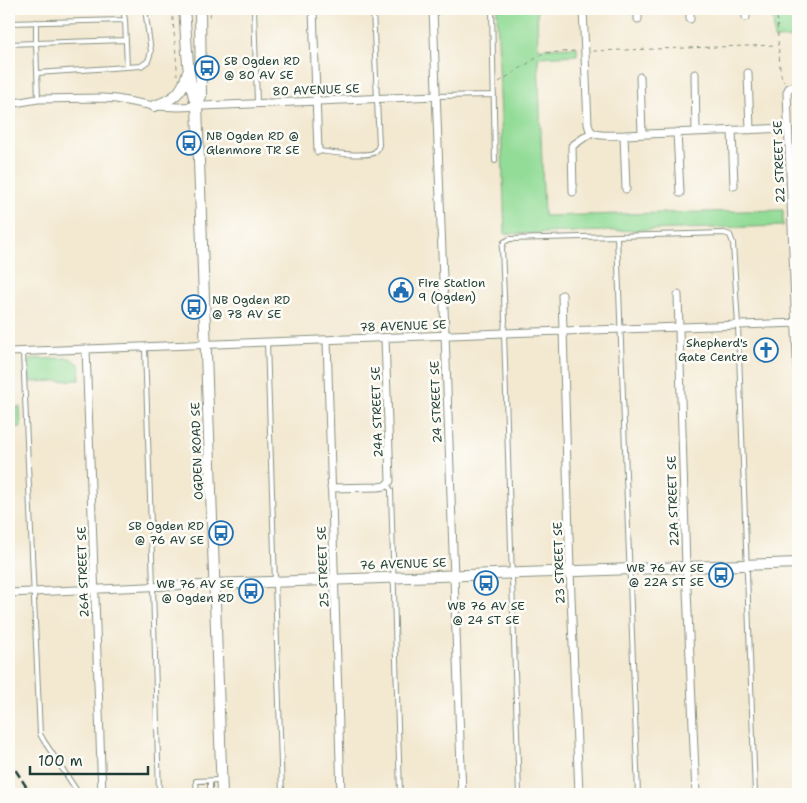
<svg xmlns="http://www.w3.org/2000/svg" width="807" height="803" font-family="'Shantell Sans',sans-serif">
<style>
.green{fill:#93dc97;stroke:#598c66}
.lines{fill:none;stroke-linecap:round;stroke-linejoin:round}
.lane-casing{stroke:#899282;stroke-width:6}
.street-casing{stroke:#899282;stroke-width:9}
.secondary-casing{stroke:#899282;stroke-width:12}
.path{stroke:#899282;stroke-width:1;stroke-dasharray:4 4;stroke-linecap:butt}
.lane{stroke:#fff;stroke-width:4}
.street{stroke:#fff;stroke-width:7}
.secondary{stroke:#fff;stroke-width:10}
.rail{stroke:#1f3d34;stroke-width:2.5;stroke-dasharray:8 4;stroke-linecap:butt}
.labels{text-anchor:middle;stroke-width:5;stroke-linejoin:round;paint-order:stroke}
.poi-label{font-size:12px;fill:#1f3d34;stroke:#fdfcf7;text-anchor:start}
.street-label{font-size:12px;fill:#1f3d34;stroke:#fdfcf7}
</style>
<rect width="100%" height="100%" fill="#fdfcf7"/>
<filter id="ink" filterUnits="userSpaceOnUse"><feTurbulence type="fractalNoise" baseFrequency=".02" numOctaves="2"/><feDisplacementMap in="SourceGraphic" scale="10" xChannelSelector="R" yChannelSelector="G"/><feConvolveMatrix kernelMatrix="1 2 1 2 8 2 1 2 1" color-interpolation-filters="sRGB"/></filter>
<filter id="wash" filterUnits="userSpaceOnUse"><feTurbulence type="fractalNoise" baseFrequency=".0096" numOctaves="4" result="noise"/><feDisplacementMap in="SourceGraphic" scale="20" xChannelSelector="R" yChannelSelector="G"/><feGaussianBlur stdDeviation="1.12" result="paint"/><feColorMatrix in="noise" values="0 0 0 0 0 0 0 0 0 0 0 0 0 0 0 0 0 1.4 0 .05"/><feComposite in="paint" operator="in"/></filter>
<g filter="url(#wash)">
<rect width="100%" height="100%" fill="#f3e8d0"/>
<path class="green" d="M 497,9 L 537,9 L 538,48 L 577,47 L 577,55 L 538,57 L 544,216 L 783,210 L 783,226 L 505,234 Z
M 773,9 L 798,9 L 798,38 L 774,39 Z
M 70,358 L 79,364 L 80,380 L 30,382 L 29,359 Z
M 9,407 L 20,407 L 21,427 L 9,427 Z"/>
</g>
<g filter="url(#ink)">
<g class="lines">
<g class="lane-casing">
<path id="lane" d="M 123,9 L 125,20 L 127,67
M 254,9 L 257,103
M 492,9 L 495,161
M 36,22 L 36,43 L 126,40
M 9,23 L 125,20
M 9,44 L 36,43 L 38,98
M 37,73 L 141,66 L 148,61 L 151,52 L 145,9
M 436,96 L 494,95
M 318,151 C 329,152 367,158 375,152 C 377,150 378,148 379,145 L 373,9
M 617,237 L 638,794
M 267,342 L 282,794
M 145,348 L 153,587 L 159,794
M 23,352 L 40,734 L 44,741 L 79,794
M 387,484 L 391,490 L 400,794
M 210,781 L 210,794
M 197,794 L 196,781 L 219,780
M 519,794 L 504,333 L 505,320 L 502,248 L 504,242 L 510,239 L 724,233 L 730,235 L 733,243 L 738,325 L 755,794"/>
</g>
<g class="street-casing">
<path id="street" d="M 313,9 L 318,151
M 433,9 L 462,794
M 583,9 L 588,124 C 589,127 589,130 592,132 C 597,137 617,135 624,135 L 788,128
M 638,9 L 638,19
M 690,9 L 690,19
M 746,9 L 746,17
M 748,73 L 750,130
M 695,74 L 696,132
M 640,77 L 642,134
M 798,85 L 789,88 L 787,92 L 798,386
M 9,104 L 38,99 L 102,98 L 116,99 L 154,106 L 179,107 L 436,96
M 732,130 L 734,186
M 677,132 L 680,193
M 624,135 L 626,189
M 573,192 L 572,146 L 592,132
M 562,295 L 570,571 L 579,794
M 678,295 L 686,567 L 696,794
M 327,340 L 341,794
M 86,349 L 102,794
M 9,352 L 504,333 L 798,323
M 331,488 L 378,487 L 385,486 L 390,481 L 385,338
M 9,593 L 214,584"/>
</g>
<g class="secondary-casing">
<path id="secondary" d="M 184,9 C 187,39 186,78 197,106 L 222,794
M 154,106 C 172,100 183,93 187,74
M 197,106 L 201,96 L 200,9
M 214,584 L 798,563"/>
</g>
<path class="path" d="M 172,9 L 177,67 L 177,75
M 777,9 C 777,24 778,39 779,54 C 780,63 779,74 784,82
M 210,17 L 211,9
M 593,51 L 778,45
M 499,82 L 544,53 L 577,51"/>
<use href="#lane" class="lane"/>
<use href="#street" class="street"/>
<use href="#secondary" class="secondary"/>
<path class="rail" d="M 9,760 L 31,794"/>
</g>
</g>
<defs>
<g id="bus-ring" transform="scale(1.25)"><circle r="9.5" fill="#fdfcf7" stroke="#1f6fb2" stroke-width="1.5"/><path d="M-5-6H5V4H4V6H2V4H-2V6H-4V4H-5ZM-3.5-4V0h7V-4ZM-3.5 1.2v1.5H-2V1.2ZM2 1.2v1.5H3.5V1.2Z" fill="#1f6fb2"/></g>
<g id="civic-ring" transform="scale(1.25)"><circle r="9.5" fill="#fdfcf7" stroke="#1f6fb2" stroke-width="1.5"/><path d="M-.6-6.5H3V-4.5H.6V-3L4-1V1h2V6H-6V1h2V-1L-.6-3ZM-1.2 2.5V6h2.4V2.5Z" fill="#1f6fb2"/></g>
<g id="church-ring" transform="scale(1.25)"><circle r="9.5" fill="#fdfcf7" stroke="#1f6fb2" stroke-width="1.5"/><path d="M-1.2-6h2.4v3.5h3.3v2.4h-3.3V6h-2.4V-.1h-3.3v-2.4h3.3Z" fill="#1f6fb2"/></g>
</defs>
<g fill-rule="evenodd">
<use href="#bus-ring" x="207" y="68"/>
<use href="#bus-ring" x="189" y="143"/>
<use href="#civic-ring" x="401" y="290"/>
<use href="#bus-ring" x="194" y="307"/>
<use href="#church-ring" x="766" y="350"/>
<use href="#bus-ring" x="221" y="533"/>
<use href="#bus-ring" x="721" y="575"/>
<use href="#bus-ring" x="486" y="583"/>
<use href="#bus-ring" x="251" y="591"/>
</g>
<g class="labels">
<g class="poi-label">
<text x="224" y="65">SB Ogden RD<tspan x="224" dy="14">@ 80 AV SE</tspan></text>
<text x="206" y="140">NB Ogden RD @<tspan x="206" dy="14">Glenmore TR SE</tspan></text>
<text x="418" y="287">Fire Station<tspan x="418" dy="14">9 (Ogden)</tspan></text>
<text x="212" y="304">NB Ogden RD<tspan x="212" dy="14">@ 78 AV SE</tspan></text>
<text x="748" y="347" text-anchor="end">Shepherd's<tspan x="748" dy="14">Gate Centre</tspan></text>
<text x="204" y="530" text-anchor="end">SB Ogden RD<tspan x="204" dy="14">@ 76 AV SE</tspan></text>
<text x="704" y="572" text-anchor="end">WB 76 AV SE<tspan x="704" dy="14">@ 22A ST SE</tspan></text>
<text x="234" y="588" text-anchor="end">WB 76 AV SE<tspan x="234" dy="14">@ Ogden RD</tspan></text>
<text x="486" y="610" text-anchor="middle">WB 76 AV SE<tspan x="486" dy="14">@ 24 ST SE</tspan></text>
</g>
<g class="street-label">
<text transform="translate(316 90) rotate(-2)" y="4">80 AVENUE SE</text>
<text transform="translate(779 162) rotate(-92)" y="4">22 STREET SE</text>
<text transform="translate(403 326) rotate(-2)" y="4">78 AVENUE SE</text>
<text transform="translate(436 402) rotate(-92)" y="4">24 STREET SE</text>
<text transform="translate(377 412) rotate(-92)" y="4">24A STREET SE</text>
<text transform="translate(197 451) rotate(-92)" y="4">OGDEN ROAD SE</text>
<text transform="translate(673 501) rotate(-92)" y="4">22A STREET SE</text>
<text transform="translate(559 563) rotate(-92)" y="4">23 STREET SE</text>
<text transform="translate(403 564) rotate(-2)" y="4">76 AVENUE SE</text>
<text transform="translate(323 567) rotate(-92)" y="4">25 STREET SE</text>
<text transform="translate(83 572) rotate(-92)" y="4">26A STREET SE</text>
</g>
</g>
<rect width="807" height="803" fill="none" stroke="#fdfcf7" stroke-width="30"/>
<path d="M30 766v8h118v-8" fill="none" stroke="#1f3d34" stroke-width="2.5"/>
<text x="38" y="766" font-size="15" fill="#1f3d34" stroke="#fdfcf7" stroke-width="4" paint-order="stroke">100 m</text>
</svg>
